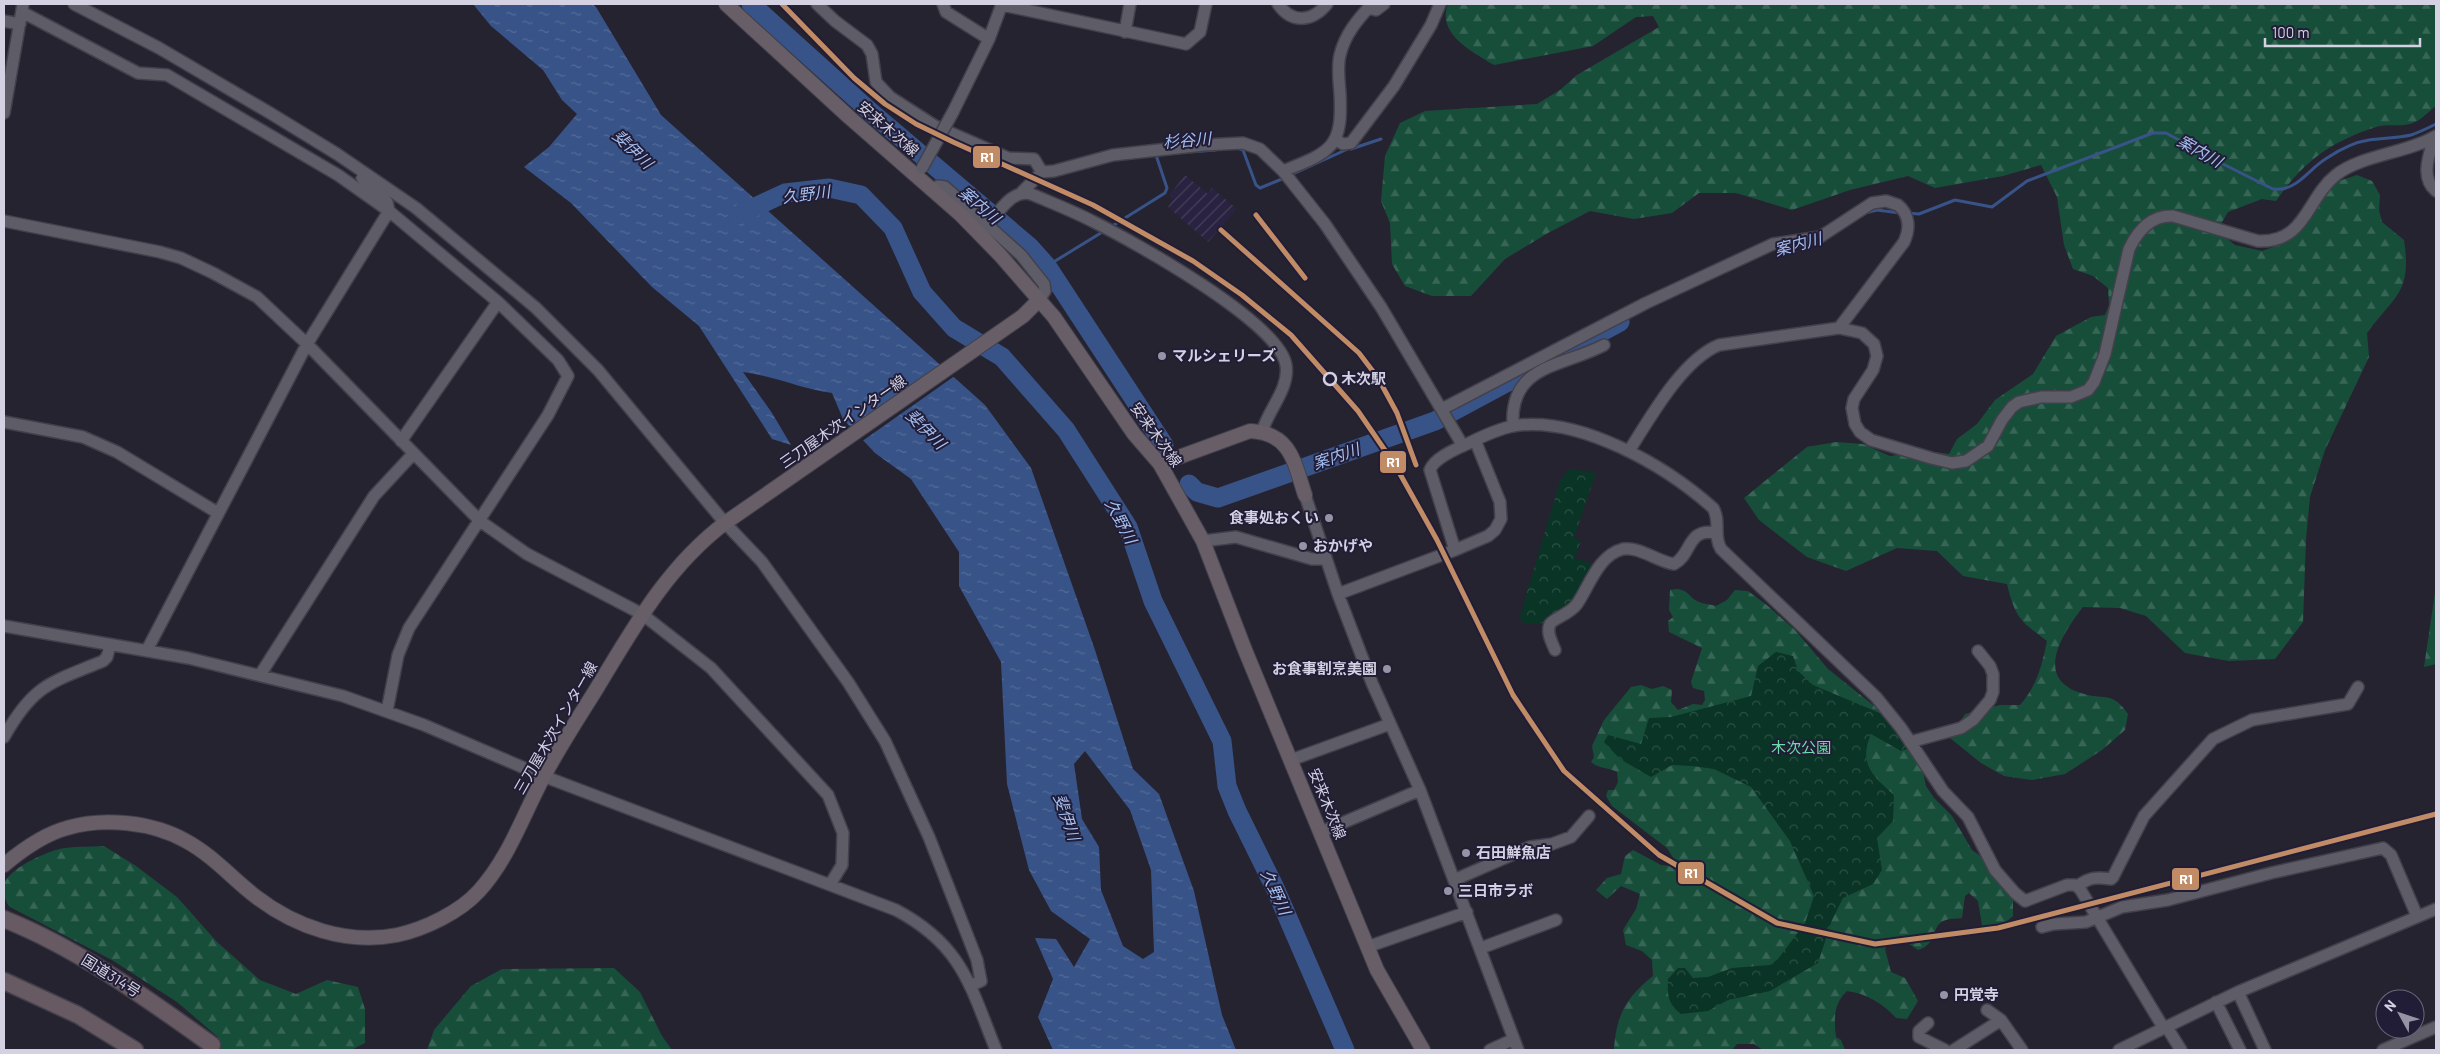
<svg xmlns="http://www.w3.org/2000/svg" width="2440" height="1054" font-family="Barlow,'Noto Sans JP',sans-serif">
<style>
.industrial{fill:url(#industrial-furrows)}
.forest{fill:url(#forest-firs)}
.park{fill:url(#park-crowns)}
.water{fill:url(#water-ripples);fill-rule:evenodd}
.pier{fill:#262331}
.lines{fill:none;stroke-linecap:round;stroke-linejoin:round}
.stream{stroke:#385387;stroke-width:3}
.river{stroke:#385387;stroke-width:19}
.minor-casing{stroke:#43404c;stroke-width:14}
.major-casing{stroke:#43404c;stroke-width:16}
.highway-casing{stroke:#43404c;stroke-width:19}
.minor{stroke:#5e5c67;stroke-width:11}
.major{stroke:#685e67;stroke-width:14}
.highway{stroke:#675a63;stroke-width:16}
.minor-bridge-casing{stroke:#43404c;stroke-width:14;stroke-linecap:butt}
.minor-bridge{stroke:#5e5c67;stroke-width:11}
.rail-1-casing{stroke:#221d37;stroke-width:9}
.rail-1{stroke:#c18c65;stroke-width:5}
.poi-dot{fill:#9694a4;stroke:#221d37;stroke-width:2}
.stop-dot{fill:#221d37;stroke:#d3d1e2;stroke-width:2.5}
.labels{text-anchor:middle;stroke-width:4;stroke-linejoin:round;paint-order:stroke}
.street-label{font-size:15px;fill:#d3d1e2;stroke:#221d37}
.poi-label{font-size:15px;font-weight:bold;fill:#d3d1e2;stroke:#221d37;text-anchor:start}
.stop-label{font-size:15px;font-weight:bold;fill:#d3d1e2;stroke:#221d37;text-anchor:start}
.park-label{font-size:15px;fill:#6cdca8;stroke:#221d37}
.water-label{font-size:16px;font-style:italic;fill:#a4bff1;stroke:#221d37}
.line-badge{stroke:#221d37;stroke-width:2}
.badge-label{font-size:14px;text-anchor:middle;font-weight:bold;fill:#fff}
</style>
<defs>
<pattern id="industrial-furrows" width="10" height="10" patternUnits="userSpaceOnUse" patternTransform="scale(1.25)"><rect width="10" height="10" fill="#292240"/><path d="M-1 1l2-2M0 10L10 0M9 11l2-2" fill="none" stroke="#47415b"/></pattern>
<pattern id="forest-firs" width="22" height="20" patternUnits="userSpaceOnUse" patternTransform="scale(1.25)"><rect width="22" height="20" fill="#174e3a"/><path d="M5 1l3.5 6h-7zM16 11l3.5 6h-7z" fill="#386656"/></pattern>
<pattern id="park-crowns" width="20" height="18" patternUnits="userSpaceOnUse" patternTransform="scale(1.25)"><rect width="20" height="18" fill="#093426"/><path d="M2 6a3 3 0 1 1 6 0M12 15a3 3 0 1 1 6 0" fill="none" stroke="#2c5045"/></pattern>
<pattern id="water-ripples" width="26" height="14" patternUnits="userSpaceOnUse" patternTransform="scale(1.25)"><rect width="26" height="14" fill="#385387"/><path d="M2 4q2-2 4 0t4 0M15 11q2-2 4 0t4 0" fill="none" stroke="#546b98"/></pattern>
</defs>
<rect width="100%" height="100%" fill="#262331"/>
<path class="industrial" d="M 1185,175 L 1208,194 L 1212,188 L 1237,209 L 1208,242 L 1168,207 L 1173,200 L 1169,196 Z"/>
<path class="forest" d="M 1448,4 L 2436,4 L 2436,106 C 2429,111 2422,119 2415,122 C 2404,128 2388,123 2376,127 C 2330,142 2304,161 2276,201 L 2262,199 L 2228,212 L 2221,224 L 2226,238 L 2235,245 L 2262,251 L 2287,242 L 2301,229 L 2316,206 L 2336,182 L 2357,175 L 2372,181 L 2380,195 L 2379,210 L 2382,222 L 2404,240 C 2412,293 2395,295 2367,333 L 2369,357 L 2325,450 L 2310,497 L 2306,539 L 2303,622 L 2275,659 L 2229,661 L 2185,653 L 2146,616 L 2120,608 L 2083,607 C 2062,634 2032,680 2084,694 C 2106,700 2112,691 2128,714 L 2125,730 L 2102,750 L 2065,774 L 2032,780 L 2004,776 L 1981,763 L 1950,738 L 1965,714 L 2000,705 L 2020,705 C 2037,686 2042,665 2047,641 C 2020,621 2015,617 2007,584 L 1963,576 L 1937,551 L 1897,548 L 1846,571 L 1807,557 L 1759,520 L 1744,498 L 1807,447 L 1836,442 L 1863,444 L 1890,456 L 1927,451 L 1949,454 L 1957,439 L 1977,424 L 1995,400 L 2033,374 L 2056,336 L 2091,317 L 2105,315 L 2109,305 L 2108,288 L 2093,276 L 2073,269 L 2064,245 L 2057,197 L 2041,165 L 2003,176 L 1935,188 L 1908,176 L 1850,190 L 1792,210 L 1736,193 L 1699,193 L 1672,213 L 1634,219 L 1590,211 L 1548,233 L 1505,259 L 1471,296 L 1432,296 L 1405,286 L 1392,264 L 1390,223 L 1381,201 L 1385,156 L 1400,123 L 1425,111 L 1537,104 L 1560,90 L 1577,75 L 1659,27 L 1653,16 L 1636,17 L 1593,46 L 1494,65 C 1473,52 1436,34 1448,4 Z
M 2436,586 L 2436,664 L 2424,667 Z
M 1677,589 C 1687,590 1688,595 1695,600 C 1701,604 1709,604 1716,606 L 1727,600 L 1735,590 L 1748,591 L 1768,606 L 1795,630 L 1828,669 L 1883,713 L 1922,767 L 1926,786 L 1934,798 L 1952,816 L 1972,850 L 1979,855 L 2013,896 L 2013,916 C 2004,924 1994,931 1982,925 L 1978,901 L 1969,893 L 1965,896 L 1962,918 C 1956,919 1951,918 1946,920 C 1930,924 1939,944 1918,950 L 1899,937 L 1892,938 L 1885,949 L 1891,972 L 1905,978 L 1918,1001 L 1907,1019 L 1896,1018 C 1884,1004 1865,993 1847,991 C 1833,1004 1834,1020 1836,1037 L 1841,1040 L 1845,1050 L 1763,1050 L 1754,1044 L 1737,1044 L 1732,1050 L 1614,1050 C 1616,1016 1626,997 1653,976 L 1652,960 L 1642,951 L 1626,945 L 1623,930 L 1636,909 L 1640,894 L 1621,886 L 1607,899 L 1596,890 L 1607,878 L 1621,874 L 1625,856 L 1633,850 L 1661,865 L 1671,866 L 1674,859 L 1667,848 L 1612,806 L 1606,796 L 1608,790 L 1614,790 L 1618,782 L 1617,772 C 1608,767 1599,769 1591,762 L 1594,757 L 1592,746 L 1604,720 L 1631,687 L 1641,685 L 1652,689 L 1663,686 L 1672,690 L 1671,702 L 1678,710 L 1693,704 L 1702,705 L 1705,700 L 1704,691 L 1693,688 L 1691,682 L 1702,648 L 1669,632 L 1668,621 L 1673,617 L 1669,610 L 1670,590 Z
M 104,846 L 136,866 L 177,897 L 217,942 L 260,980 L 296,994 L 327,980 L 358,987 L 365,1009 L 365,1043 L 351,1050 L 212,1050 L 218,1037 L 177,1002 L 112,960 L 10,907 C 5,900 1,891 5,882 C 12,867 49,850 65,848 C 78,846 91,847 104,846 Z
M 614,968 L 640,992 L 662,1036 L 672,1050 L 427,1050 L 434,1030 L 471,986 L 502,969 Z"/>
<path class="park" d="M 1569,469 L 1596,473 L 1574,538 L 1581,541 L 1575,558 L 1595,565 C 1586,579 1579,598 1568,610 C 1559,620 1533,629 1521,621 L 1520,616 L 1560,481 Z
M 1776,652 L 1793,656 L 1798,671 L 1813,685 L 1882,714 L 1908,749 L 1901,751 L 1871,734 C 1858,764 1873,776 1894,795 L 1893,821 L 1877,838 L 1882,870 L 1873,884 L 1843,898 L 1832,920 L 1818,963 L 1770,991 L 1728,1000 L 1708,1011 L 1681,1014 C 1668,1004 1667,995 1668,979 L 1678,968 L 1685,968 L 1693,978 L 1708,977 L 1732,968 L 1770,965 L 1778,959 L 1805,923 L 1814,896 L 1790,841 L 1751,787 L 1714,769 L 1692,766 L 1672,765 L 1651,777 L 1620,759 L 1604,742 L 1608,735 L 1641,744 L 1649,718 L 1671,717 L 1751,696 L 1758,666 Z"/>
<path class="water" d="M 473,4 L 592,4 L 596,7 L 661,115 L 985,405 L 1031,468 L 1095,650 L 1133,769 L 1159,794 L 1194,891 L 1222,1015 L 1236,1050 L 1053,1050 L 1038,1017 L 1053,979 L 1035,938 L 1056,939 L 1074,967 L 1090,939 L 1051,911 L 1029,870 L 1007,784 L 1001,662 L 959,586 L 959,552 L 911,479 L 875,453 L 843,419 L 832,393 C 802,389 774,376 743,372 L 772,413 L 791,445 L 772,439 L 699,326 L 652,287 L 571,203 L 524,167 L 549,147 L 577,114 L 562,100 L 543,70 L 491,26 ZM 1085,751 L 1130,810 L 1151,870 L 1154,952 L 1143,959 L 1123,946 L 1101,890 L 1099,847 L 1082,819 L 1074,764 Z"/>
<path class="pier" d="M 943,364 L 956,375 L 861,442 L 849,429 Z"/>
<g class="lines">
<path class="stream" d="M 1237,148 L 1243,150 L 1256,185 L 1260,188 L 1282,179
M 1351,149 L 1381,139
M 1190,152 L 1216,150
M 1293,174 L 1352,147
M 1865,213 L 1877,210 L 1900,213
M 1907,213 L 1919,214 L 1955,200 L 1992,207 L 2027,181 L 2153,133 L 2166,133 L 2221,163 L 2273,189 C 2297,192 2308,169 2327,158 C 2339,150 2355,142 2369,140 C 2383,138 2398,138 2411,135 C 2420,132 2428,128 2436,124
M 1109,228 L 1165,193 L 1167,188 L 1156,155 L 1159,155
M 1047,266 L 1104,231"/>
<path class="river" d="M 751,4 L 872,113 L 1030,247 L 1047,266 L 1164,445
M 738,215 L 785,193 L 829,188 L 861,195 L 893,228 L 922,292 L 954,328 L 1002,357 L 1066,430 L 1128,527 L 1153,601 L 1222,741 L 1227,786 L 1237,811 L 1275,888 L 1345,1050
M 1189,484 L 1197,492 L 1218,498 L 1435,421 L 1620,322"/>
<g class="minor-casing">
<path id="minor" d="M 74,4 L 159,48 L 270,113 L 337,154 L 416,208 L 536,308 L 598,370 L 725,523 L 762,562 L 848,682 L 885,741 L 929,837 L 977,960 L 981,981 L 970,986
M 817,4 L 835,21 L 867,45 L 872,54 L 876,82 L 890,97 L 935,126 L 1008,158 L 1034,159 L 1042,172
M 943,4 L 946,12 L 989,39
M 1278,4 C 1292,24 1312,22 1327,4
M 1002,5 L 1186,44 L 1200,32 L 1206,4
M 1368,8 L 1376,10 L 1384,4
M 22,12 L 138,73 L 167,75 L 338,175 L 389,211 L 498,302 L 558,360 L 568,376 L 548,415 L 409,628 L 398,655 L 387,711
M 4,21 L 20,24
M 1125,32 L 1130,4
M 953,112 L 989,39 L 1002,4
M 4,113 L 23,4
M 2434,138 C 2429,155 2420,178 2436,191
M 1336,140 L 1343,144 L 1351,143 L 1394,86 L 1431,25 L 1440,4
M 1283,171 C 1331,152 1343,148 1340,93 C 1339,80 1337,67 1340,55 C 1345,34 1358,19 1372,4
M 934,190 L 938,186 L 945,187 L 1021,255 L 1044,284 L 1045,291 L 1039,300
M 1022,192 L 1042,172 L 1054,171 L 1113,155 L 1204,145 L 1243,143 L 1260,149 L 1283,171 L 1325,224 L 1381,307 L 1463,446
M 4,221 L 160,252 L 181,258 L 213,273 L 257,297 L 307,344 L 480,521 L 527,554 L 642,614 L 711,668 L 828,795 L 843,833 L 842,865 L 831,883
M 988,224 C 1000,211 1012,189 1031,194 C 1052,203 1073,211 1094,222 C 1134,242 1279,322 1286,365 C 1290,388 1268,410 1262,432
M 1442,409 L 1646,303 L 1773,244 L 1820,237 L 1872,203 L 1886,201 L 1898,205 C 1910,215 1910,229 1904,242 L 1839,328
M 4,422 L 83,437 L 117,452 L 218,513
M 1513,426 C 1509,364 1563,367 1604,345
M 401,441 L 498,302
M 1629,451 C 1650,418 1682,360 1719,345 L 1839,328 L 1862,333 L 1874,344 L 1877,356 L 1873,370 L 1854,399 L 1852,408 L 1855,424 L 1860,432 L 1871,440 L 1931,458 L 1952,463 L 1966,461 L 1988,446 L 2002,420 L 2012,407 L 2019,402 L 2041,397 L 2071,397 L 2088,390 L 2094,382 L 2105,354 L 2129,249 C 2138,230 2151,215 2173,216 L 2258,241 C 2306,243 2306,199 2336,175 C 2361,155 2408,153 2436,136
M 1305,495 L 1338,594 L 1372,683 L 1420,790 L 1518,1050
M 1203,541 L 1236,537 L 1312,559 L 1326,559
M 1455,550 L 1430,470 C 1434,458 1456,449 1467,444 C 1481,437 1498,429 1513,426 C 1579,415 1666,466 1713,508 C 1721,521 1713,536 1721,549 L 1876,697 L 1901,728 L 1943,791 L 1968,817 L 1995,870 L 2015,893 L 2025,901 L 2067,885 L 2075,885 L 2080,889 L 2163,1027
M 1338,594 L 1455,550 L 1488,536 L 1495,530 L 1501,519 L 1500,502 L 1475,440
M 4,626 L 188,658 L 343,696 L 424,725 L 543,776 L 896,910 C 962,945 970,985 996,1050
M 147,650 L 307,344 L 389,211 L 387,202 L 362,178
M 1555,650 C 1552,642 1546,633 1550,624 C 1554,618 1570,614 1577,604 C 1589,587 1598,555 1623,549 C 1639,546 1658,562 1674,564 C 1692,555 1687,527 1716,533
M 260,675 L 374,496 L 413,454
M 4,737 C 34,684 50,683 103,661 L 107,657 L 110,645
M 1910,742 L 1961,728 L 1973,720 L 1990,700 L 1993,692 L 1993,674 L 1990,666 L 1978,651
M 1291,760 L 1390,724
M 1321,832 L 1420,790
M 1454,880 L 1530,847 L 1552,844 L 1571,837 L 1589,816
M 2078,886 C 2089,877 2097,877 2111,879 L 2113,877 L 2144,816 L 2213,739 L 2252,720 L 2348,704 L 2358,687
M 2042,927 L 2054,924 L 2086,922 L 2122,907 L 2168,900 L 2271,873 L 2383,848 L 2391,855 L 2417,916
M 1367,947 L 1467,912
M 1481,948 L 1556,920
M 2238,992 L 2265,1050
M 2216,1002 L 2240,1050
M 1987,1010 L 2001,1020 L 2022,1050
M 1928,1023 L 1919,1031 L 1919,1037 L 1945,1050
M 2166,1026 L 2181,1050
M 1490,1050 L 1514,1039
M 1954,1050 L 2001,1020
M 2119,1050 L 2238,992 L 2436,909
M 2383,1050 L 2436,1027"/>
</g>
<g class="major-casing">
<path id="major" d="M 726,4 L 849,117 L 961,215 L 1000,255 L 1054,317 L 1134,434 L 1160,464 L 1203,541 L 1245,650 L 1377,970 L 1423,1050
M 1160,464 L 1250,431 C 1291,433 1294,462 1305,495
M 4,865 C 22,850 44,834 67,828 C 103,817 153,822 186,841 C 212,855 232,878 255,896 C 295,927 347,945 397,935 C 425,929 460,912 479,891 C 509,858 523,815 544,776 C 560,746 579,717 597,688 C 634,627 667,567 725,523 L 1023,316 L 1039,300"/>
</g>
<g class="highway-casing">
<path id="highway" d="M 4,919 C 79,949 146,998 212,1045
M 4,981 L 78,1015 L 135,1050"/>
</g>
<use href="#minor" class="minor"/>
<use href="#major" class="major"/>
<use href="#highway" class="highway"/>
<g class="minor-bridge-casing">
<path id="minor-bridge" d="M 922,168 L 953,112"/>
</g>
<use href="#minor-bridge" class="minor-bridge"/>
<g class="rail-1-casing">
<path id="rail-1" d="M 782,4 L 854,78 L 885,104 L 916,124 L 953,142 L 1093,205 L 1193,261 L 1242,295 L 1291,335 L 1358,411 L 1395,465 L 1437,540 L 1513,695 L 1564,771 L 1659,855 L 1777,923 L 1875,944 L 1998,928 L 2436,814
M 1256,215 L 1305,278
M 1221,230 L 1359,353 L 1378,378 L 1397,413 L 1416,465"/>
</g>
<use href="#rail-1" class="rail-1"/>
</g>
<g class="poi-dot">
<circle cx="1162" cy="356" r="5"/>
<circle cx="1329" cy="518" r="5"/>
<circle cx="1303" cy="546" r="5"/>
<circle cx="1387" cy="669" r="5"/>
<circle cx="1466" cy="853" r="5"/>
<circle cx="1448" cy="891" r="5"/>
<circle cx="1944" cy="995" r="5"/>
</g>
<circle class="stop-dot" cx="1330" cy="379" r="6"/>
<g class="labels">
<g class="street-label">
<text transform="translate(888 129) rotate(41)" y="5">安来木次線</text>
<text transform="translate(843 422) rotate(-35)" y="5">三刀屋木次インター線</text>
<text transform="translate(1156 435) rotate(54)" y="5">安来木次線</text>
<text transform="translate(556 728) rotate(-60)" y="5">三刀屋木次インター線</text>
<text transform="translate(1327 804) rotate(68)" y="5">安来木次線</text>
<text transform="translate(111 976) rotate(32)" y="5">国道314号</text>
</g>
<g class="poi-label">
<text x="1172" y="361">マルシェリーズ</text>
<text x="1319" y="523" text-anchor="end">食事処おくい</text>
<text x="1313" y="551">おかげや</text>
<text x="1377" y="674" text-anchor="end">お食事割烹美園</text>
<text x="1476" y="858">石田鮮魚店</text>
<text x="1458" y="896">三日市ラボ</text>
<text x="1954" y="1000">円覚寺</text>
</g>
<g class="stop-label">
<text x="1341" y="384">木次駅</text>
</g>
<g class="park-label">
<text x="1801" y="753">木次公園</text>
</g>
<g class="water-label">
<text transform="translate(1187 140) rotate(-5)" y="6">杉谷川</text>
<text transform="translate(633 149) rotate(44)" y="6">斐伊川</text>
<text transform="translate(2200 151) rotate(29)" y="6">案内川</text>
<text transform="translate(806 194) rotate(-7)" y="6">久野川</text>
<text transform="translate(980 205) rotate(40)" y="6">案内川</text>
<text transform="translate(1798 244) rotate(-15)" y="6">案内川</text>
<text transform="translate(926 429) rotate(45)" y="6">斐伊川</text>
<text transform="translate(1336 456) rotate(-19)" y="6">案内川</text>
<text transform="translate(1121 521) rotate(62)" y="6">久野川</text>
<text transform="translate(1067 817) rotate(71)" y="6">斐伊川</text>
<text transform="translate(1276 892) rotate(65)" y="6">久野川</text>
</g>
</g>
<g class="line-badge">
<rect x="972" y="145" width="29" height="24" rx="5" fill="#c18c65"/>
<rect x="1379" y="450" width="28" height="24" rx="5" fill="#c18c65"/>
<rect x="1677" y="861" width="28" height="24" rx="5" fill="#c18c65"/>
<rect x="2171" y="867" width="29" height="24" rx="5" fill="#c18c65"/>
</g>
<g class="badge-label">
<text x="987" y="162">R1</text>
<text x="1393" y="467">R1</text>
<text x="1691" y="878">R1</text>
<text x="2186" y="884">R1</text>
</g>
<rect width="2440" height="1054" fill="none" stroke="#d3d1e2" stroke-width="10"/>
<g transform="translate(2400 1014) rotate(310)"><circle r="24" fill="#221d37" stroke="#69657b"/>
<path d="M0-4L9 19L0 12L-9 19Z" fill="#9694a4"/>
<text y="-8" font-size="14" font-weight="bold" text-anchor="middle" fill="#d3d1e2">N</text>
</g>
<path d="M2265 38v8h155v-8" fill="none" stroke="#d3d1e2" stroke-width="2.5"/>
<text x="2272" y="38" font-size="15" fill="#d3d1e2" stroke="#221d37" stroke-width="4" paint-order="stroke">100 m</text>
</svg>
